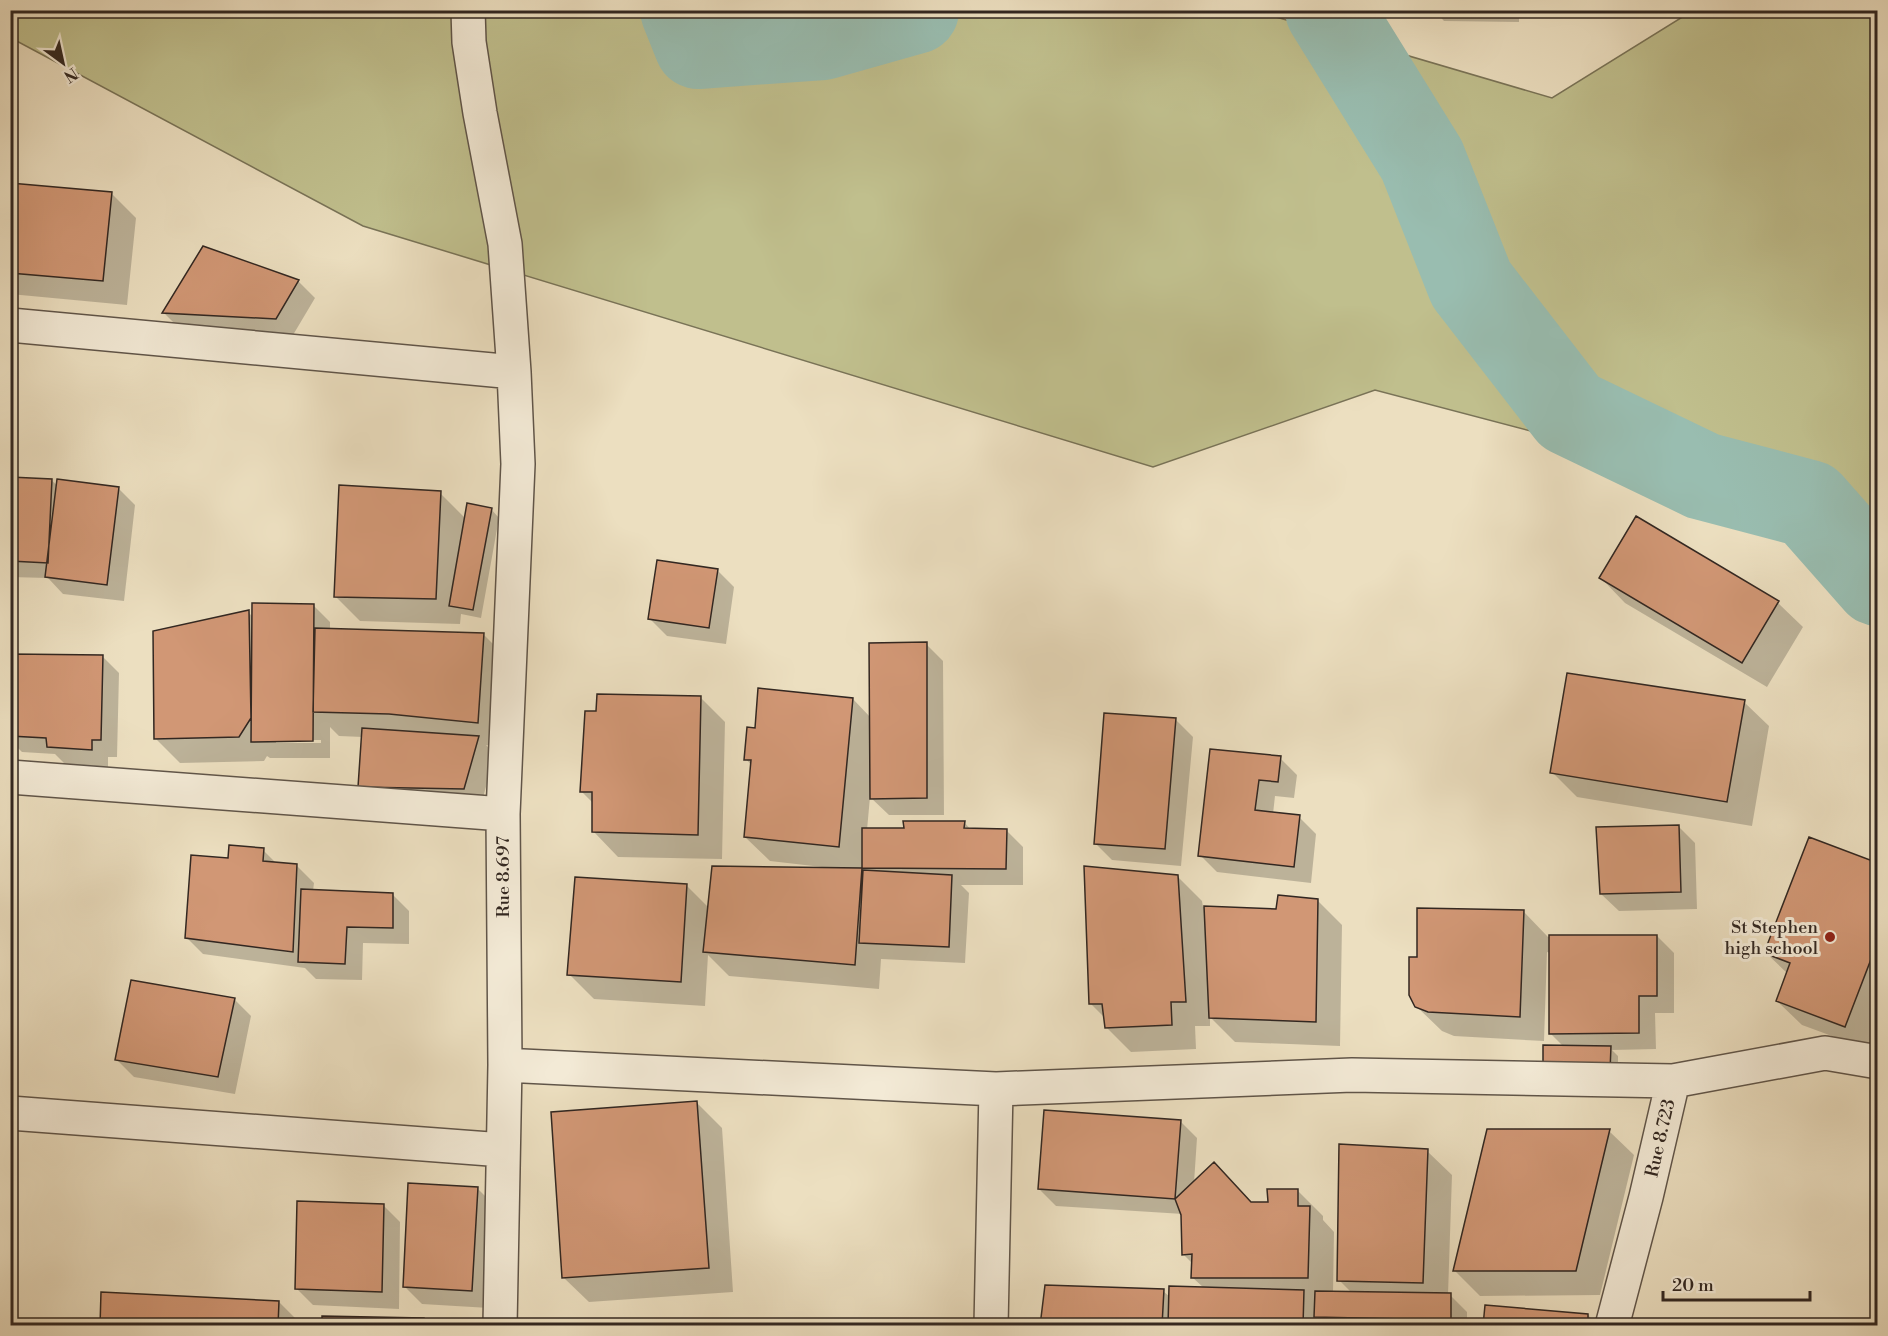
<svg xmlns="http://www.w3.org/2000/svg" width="1888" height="1336" font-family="'Libre Bodoni',serif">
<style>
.green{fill:#c0bf8d;stroke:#797357;stroke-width:1.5}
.shadow{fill:#0003;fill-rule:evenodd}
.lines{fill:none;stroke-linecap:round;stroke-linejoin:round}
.river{stroke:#99bdb0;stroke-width:88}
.building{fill:#d19775;stroke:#322721;stroke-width:1.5}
.minor-casing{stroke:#605549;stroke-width:36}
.minor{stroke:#f3ead6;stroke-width:33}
.poi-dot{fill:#8f2418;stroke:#f3ead6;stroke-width:2}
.labels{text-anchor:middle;stroke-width:6;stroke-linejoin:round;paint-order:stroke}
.street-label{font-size:18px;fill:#322721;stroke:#f3ead6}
.poi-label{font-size:18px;fill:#322721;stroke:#f3ead6;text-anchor:end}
</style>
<rect width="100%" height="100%" fill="#ecdfc0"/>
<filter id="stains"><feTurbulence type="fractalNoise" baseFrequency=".00333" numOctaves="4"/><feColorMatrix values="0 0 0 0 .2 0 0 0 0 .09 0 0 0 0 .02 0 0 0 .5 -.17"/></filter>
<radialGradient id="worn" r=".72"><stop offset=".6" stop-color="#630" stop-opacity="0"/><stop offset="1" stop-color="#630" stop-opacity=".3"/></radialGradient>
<path class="green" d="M 10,11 L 1256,11 L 1552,98 L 1692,11 L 1877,11 L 1877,522 L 1375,390 L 1153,467 L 363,226 L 11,38 Z"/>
<path class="shadow" d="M 1434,10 L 1519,10 L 1519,22 L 1444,21 Z
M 10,184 L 111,193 L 136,218 L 127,305 L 10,294 Z
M 298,281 L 315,298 L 293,335 L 180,329 L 164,313 Z
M 10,478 L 51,480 L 58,486 L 118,488 L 135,505 L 124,601 L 63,594 L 48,578 L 10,577 Z
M 440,493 L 466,519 L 491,509 L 499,518 L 481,618 L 461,614 L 460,624 L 360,621 L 335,596 Z
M 717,570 L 734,587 L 726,644 L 667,636 L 650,619 Z
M 1601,578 L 1778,603 L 1803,627 L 1767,687 L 1625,603 Z
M 313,605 L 330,622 L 330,630 L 483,634 L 508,659 L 502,747 L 486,745 L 495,754 L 481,805 L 359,787 L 363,737 L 339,736 L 330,727 L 330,758 L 270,758 L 267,756 L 264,761 L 180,763 L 155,738 L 248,612 L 253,617 ZM 276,740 L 321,740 L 321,743 L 276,743 Z
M 926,644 L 943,661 L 944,815 L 889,815 L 870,797 L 867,830 L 906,830 L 964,822 L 971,830 L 1006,830 L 1023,847 L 1023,885 L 961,885 L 969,893 L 965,963 L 881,959 L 879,989 L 729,976 L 708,955 L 705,1006 L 594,999 L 569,974 L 687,886 L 709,908 L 822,869 L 822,867 L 770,861 L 745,837 L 752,766 L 746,759 L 756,730 L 853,699 L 871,718 Z
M 10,655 L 102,656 L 119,673 L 117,757 L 108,757 L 108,767 L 65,764 L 55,754 L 22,752 L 10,740 Z
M 700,697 L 725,722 L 722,859 L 618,857 L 594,832 L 594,804 L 581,791 L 598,713 Z
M 1744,702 L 1769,726 L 1752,826 L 1577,797 L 1552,772 Z
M 1176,720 L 1193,737 L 1181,866 L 1112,860 L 1095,843 Z
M 1211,751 L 1280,758 L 1297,775 L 1294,798 L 1275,796 L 1273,814 L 1299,817 L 1316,834 L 1311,883 L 1217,872 L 1200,855 Z
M 1678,826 L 1695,843 L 1697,909 L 1619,911 L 1601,894 Z
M 263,850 L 277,864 L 297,866 L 314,883 L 313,891 L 392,894 L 409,911 L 409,944 L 363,943 L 362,980 L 316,979 L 305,968 L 203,954 L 186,937 L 229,860 Z
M 1878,864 L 1878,1030 L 1870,1050 L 1802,1025 L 1777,1001 L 1788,974 L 1766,953 Z
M 1177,876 L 1202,901 L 1203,907 L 1277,911 L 1317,900 L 1342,925 L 1340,1046 L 1235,1042 L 1210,1017 L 1210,1026 L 1195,1026 L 1196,1049 L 1131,1052 L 1106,1027 L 1105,1018 L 1091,1004 Z
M 1523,911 L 1548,937 L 1657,936 L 1674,953 L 1674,1013 L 1655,1013 L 1656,1049 L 1612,1050 L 1618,1056 L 1618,1078 L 1564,1047 L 1550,1033 L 1550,953 L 1547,952 L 1544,1041 L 1454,1036 L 1442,1031 L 1416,1006 L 1418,958 Z
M 234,999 L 251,1016 L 235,1094 L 134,1077 L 117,1060 Z
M 697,1103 L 722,1128 L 733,1292 L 589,1302 L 564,1278 Z
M 1180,1121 L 1197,1138 L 1194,1183 L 1214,1164 L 1252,1203 L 1270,1204 L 1298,1191 L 1323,1216 L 1323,1220 L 1334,1232 L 1333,1293 L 1352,1293 L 1339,1280 L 1427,1151 L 1452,1175 L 1448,1295 L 1450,1295 L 1467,1312 L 1467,1326 L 1325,1326 L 1320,1321 L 1320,1326 L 1042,1326 L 1163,1291 L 1170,1297 L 1204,1288 L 1193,1278 L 1193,1264 L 1184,1255 L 1183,1214 L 1056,1206 L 1039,1189 Z
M 1609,1131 L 1634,1155 L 1600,1295 L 1480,1296 L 1455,1271 Z
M 477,1188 L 494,1205 L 489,1308 L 422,1304 L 405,1287 Z
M 383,1205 L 400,1222 L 399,1309 L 313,1305 L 296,1288 Z
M 279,1302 L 296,1319 L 295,1326 L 102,1326 Z
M 1588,1315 L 1598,1326 L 1485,1326 Z"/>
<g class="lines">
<path class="river" d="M 684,10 L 698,45 L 823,36 L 915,10
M 1329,10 L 1422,160 L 1471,284 L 1570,412 L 1703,476 L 1809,504 L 1878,582"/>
</g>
<path class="building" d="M 10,183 L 112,192 L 103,281 L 10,273 Z
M 203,246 L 299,280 L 276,319 L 162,313 Z
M 10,477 L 52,479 L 48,563 L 10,561 Z
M 57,479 L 119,487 L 107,585 L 45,577 Z
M 339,485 L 441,491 L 436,599 L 334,597 Z
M 467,503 L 492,508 L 473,610 L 449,606 Z
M 1636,516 L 1779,601 L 1742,663 L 1599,578 Z
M 657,560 L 718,569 L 709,628 L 648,619 Z
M 252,603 L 314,604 L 313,741 L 251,742 Z
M 249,610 L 251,718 L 239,737 L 154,739 L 153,631 Z
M 315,628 L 484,633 L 478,723 L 389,714 L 313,712 Z
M 927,642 L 927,798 L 870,799 L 869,643 Z
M 10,654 L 103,655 L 101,740 L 92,740 L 92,750 L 47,747 L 46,738 L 10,736 Z
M 1567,673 L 1745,700 L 1727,802 L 1550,773 Z
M 758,688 L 853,698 L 839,847 L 744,837 L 751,760 L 744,760 L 747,727 L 755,728 Z
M 597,694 L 701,696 L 698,835 L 592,832 L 592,792 L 580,792 L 585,711 L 596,711 Z
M 1104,713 L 1176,718 L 1165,849 L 1094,844 Z
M 362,728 L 479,736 L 464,789 L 358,787 Z
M 1210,749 L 1281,756 L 1278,782 L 1259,780 L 1255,810 L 1300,815 L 1294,867 L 1198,856 Z
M 903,821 L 965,821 L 964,828 L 1007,829 L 1006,869 L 862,868 L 862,828 L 904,828 Z
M 1679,825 L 1681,892 L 1600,894 L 1596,827 Z
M 1809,837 L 1878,863 L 1878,941 L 1845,1027 L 1776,1001 L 1790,963 L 1764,953 Z
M 229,845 L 264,848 L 263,861 L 297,864 L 293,952 L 185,938 L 191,855 L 228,858 Z
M 712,866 L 862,868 L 855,965 L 703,952 Z
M 1084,866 L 1178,875 L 1186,1002 L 1171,1002 L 1172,1025 L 1105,1028 L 1102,1004 L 1089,1004 Z
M 863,870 L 952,875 L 949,947 L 859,943 Z
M 575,877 L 687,884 L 681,982 L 567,975 Z
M 301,889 L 393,893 L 393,928 L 347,927 L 345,964 L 298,962 Z
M 1278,895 L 1318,899 L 1316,1022 L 1209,1018 L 1204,906 L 1276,909 Z
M 1417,908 L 1524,910 L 1520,1017 L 1428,1012 L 1415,1007 L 1409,995 L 1409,957 L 1417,957 Z
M 1549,935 L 1657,935 L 1657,996 L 1639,996 L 1639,1033 L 1549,1034 Z
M 131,980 L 235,998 L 218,1077 L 115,1060 Z
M 1543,1045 L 1611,1046 L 1610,1071 L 1543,1069 Z
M 697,1101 L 709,1268 L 562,1278 L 551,1112 Z
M 1044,1110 L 1181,1120 L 1175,1199 L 1038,1189 Z
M 1487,1129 L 1610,1129 L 1576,1271 L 1453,1271 Z
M 1339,1144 L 1428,1149 L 1423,1283 L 1337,1281 Z
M 1214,1162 L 1251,1202 L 1268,1202 L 1267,1189 L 1298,1189 L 1298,1206 L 1310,1206 L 1308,1278 L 1191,1278 L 1192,1254 L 1182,1255 L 1181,1215 L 1175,1199 Z
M 408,1183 L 478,1187 L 472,1291 L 403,1287 Z
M 297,1201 L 384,1204 L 382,1292 L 295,1289 Z
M 1045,1285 L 1164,1289 L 1162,1326 L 1040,1326 Z
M 1169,1286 L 1304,1290 L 1303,1326 L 1168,1326 Z
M 1315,1291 L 1451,1293 L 1451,1320 L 1314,1317 Z
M 101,1292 L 279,1301 L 278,1326 L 100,1326 Z
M 1485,1305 L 1588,1314 L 1588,1326 L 1483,1326 Z
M 322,1316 L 424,1318 L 424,1326 L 322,1326 Z"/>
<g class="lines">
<g class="minor-casing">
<path id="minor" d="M 468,10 L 469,42 L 480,113 L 505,244 L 514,372 L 518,464 L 503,814
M 10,325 L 514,372
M 10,777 L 503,814 L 505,1065 L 500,1326
M 505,1065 L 996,1089 L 1352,1075 L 1673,1081
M 10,1113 L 503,1150
M 991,1326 L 996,1089
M 1612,1326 L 1646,1197 L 1673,1081 L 1825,1053 L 1878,1062"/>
</g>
<use href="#minor" class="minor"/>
</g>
<circle class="poi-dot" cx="1830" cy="937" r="6"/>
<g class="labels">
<g class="street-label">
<text transform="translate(503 877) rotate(-90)" y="6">Rue 8.697</text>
<text transform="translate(1660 1138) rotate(-77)" y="6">Rue 8.723</text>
</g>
<g class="poi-label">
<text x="1818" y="933">St Stephen<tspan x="1818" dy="21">high school</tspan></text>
</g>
</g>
<rect width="1888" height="1336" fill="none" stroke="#ecdfc0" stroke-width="36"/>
<rect x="12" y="12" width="1864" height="1312" fill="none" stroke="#322721" stroke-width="3"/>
<rect x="18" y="18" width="1852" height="1300" fill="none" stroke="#322721" stroke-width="1.5"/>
<g transform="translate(63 63) rotate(147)" stroke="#f3ead6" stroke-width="4.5" paint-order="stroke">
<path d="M0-4.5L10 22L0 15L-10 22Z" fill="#322721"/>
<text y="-9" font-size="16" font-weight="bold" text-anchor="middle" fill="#322721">N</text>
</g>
<path d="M1663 1291v9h147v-9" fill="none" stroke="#322721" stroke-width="3"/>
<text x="1672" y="1291" font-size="18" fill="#322721" stroke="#f3ead6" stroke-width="4.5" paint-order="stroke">20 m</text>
<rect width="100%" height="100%" filter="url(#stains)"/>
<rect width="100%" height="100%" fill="url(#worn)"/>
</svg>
